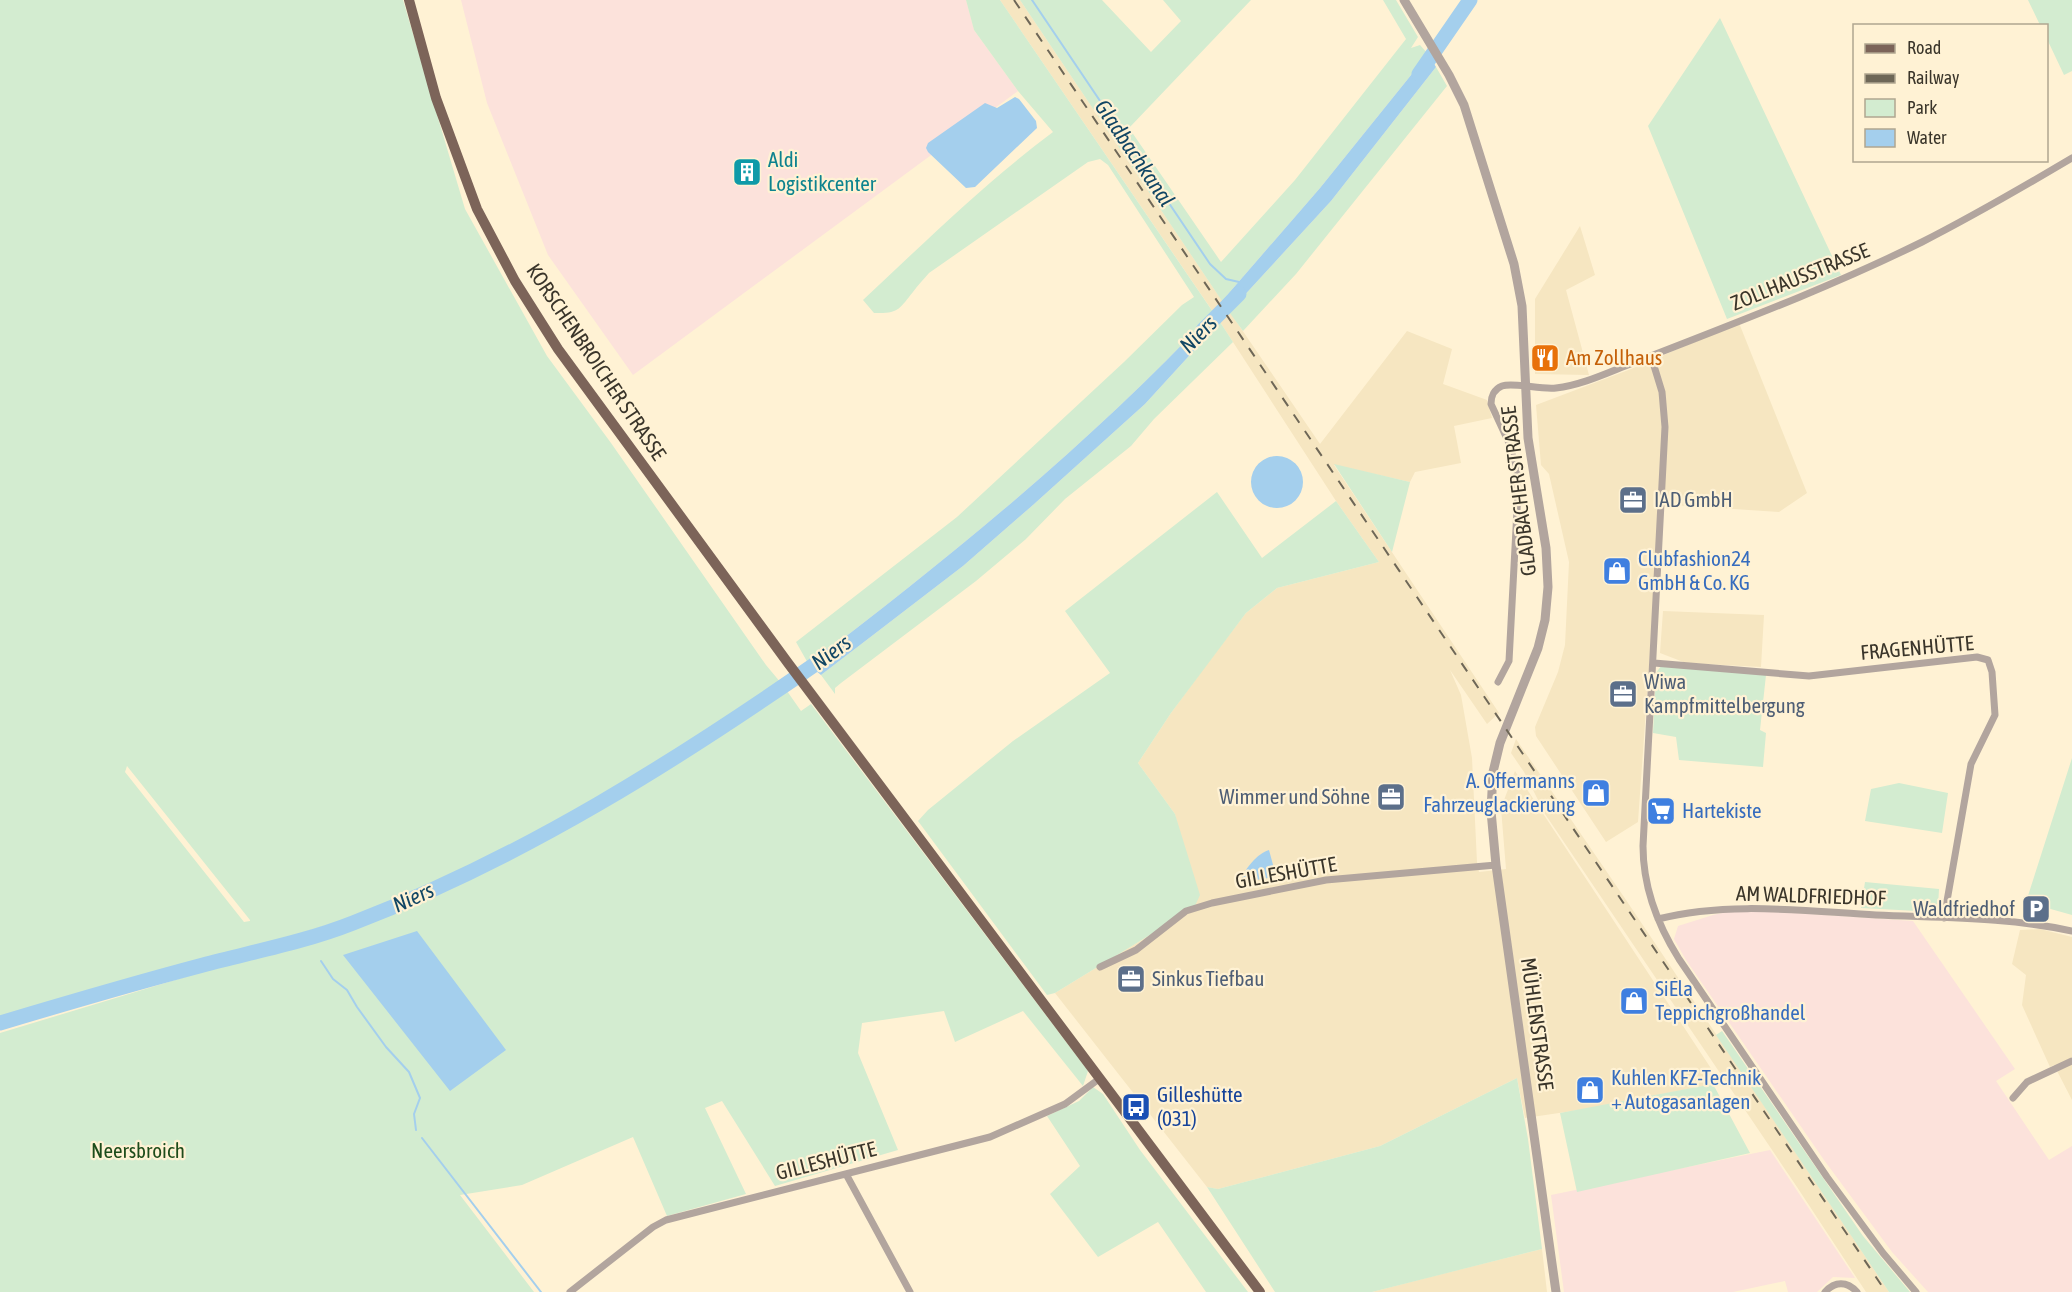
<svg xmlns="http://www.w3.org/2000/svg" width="2072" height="1292" font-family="'Asap Condensed',sans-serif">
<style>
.built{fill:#f6e6c1}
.industrial{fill:#fce2db}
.green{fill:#d3ecd0;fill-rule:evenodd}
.water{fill:#a4cfed}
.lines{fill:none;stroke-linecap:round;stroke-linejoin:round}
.stream{stroke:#a4cfed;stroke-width:2}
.river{stroke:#a4cfed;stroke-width:15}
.minor{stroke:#b2a59e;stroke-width:7}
.tertiary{stroke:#b2a59e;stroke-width:9}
.primary{stroke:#7c6459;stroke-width:10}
.rail{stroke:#6e6757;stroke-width:2;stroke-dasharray:10 10;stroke-linecap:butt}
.labels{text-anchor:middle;stroke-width:4.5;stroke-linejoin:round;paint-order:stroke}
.culture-label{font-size:21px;fill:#0d838f;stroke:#fff2d4;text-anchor:start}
.street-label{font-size:21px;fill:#3a352a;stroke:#fff2d4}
.food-label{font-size:21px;fill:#c56008;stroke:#fff2d4;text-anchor:start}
.service-label{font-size:21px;fill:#4e5e75;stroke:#fff2d4;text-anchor:start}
.shop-label{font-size:21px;fill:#366cbe;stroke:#fff2d4;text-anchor:start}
.transit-label{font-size:21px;fill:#164399;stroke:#fff2d4;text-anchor:start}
.park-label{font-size:21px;fill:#1e4c1b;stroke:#fff2d4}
.water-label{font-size:22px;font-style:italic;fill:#124664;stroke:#fff2d4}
</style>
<rect width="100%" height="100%" fill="#fff2d4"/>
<path class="built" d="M 1000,0 L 1020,0 L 1212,286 L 1320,444 L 1407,331 L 1452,349 L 1443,384 L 1487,400 L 1492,418 L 1454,426 L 1461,463 L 1415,472 L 1410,482 L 1334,465 L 1499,713 L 1487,724 L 1450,670 L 1461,695 L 1472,758 L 1477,862 L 1479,872 L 1506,869 L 1501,808 L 1515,771 L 1718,1079 L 1713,1084 L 1593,1108 L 1525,1118 L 1517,1078 L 1380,1146 L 1218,1189 L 1207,1187 L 1055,993 L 1194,908 L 1175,814 L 1138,763 L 1171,713 L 1207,664 L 1246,613 L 1277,588 L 1379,562 L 1336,501 L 1220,322 Z
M 1580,226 L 1595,275 L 1566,290 L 1589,375 L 1535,374 L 1535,299 Z
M 1739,323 L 1807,493 L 1779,512 L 1658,504 L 1652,624 L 1638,822 L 1606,842 L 1536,736 L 1535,727 L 1558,672 L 1565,645 L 1569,562 L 1549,474 L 1541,465 L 1536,405 L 1631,369 Z
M 1663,611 L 1764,615 L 1761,667 L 1686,663 L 1660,653 Z
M 1516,739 L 1624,897 L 1889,1292 L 1866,1292 L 1797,1187 L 1545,814 L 1524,772 L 1511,753 Z
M 2040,929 L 2072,937 L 2072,1100 L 2054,1065 L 2050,1067 L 2022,1005 L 2026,975 L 2012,964 L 2020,930 Z
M 1542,1249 L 1547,1292 L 1372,1292 L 1430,1277 Z"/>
<path class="industrial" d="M 461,0 L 966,0 L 974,30 L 1018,91 L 633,375 L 548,255 L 487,103 Z
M 1740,909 L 1913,921 L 2015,1069 L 1996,1081 L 2049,1160 L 2072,1146 L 2072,1292 L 1928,1292 L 1892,1252 L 1824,1160 L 1686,960 L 1674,939 L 1678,926 L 1713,915 Z
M 1770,1150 L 1855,1278 L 1833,1277 L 1817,1292 L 1788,1292 L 1785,1281 L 1733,1292 L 1564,1292 L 1551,1195 Z"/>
<path class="green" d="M 0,0 L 403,0 L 465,209 L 547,356 L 611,443 L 766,665 L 781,683 L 600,799 L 532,839 L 442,881 L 353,917 L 269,943 L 0,1019 ZM 127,766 L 250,920 L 250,921 L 244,922 L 125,772 Z
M 966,0 L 1000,0 L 1213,312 C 1091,443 951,556 809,665 L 796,642 L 957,517 L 1124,362 L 1182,305 L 1194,297 L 1108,165 L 1100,159 L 1088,162 L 929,273 C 923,280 918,285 913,292 C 899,309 899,314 874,313 L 863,300 C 925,242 985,183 1053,132 L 1018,91 L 974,30 Z
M 1020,0 L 1102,0 L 1151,52 L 1181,21 L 1163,0 L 1251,0 L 1129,128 L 1221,262 L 1295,180 L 1406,39 L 1383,0 L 1396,0 L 1418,37 L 1411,48 L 1420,45 L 1428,54 L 1320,188 L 1222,301 Z
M 2028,0 L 2072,0 L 2072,71 L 2064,75 L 2047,39 L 2046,26 L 2040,25 Z
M 1720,18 L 1841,275 L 1727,319 L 1648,126 Z
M 1436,67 L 1447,86 L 1296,274 L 1243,331 L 1229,312 L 1331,201 Z
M 1220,322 L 1233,342 L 1154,419 L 1131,446 L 1065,499 L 1026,539 L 976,581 L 841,683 L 835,688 L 835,694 L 821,675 L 963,566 L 1033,505 L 1145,404 Z
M 1334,464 L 1410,482 L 1392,552 Z
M 1217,492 L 1262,558 L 1336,501 L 1379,562 L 1277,588 L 1246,613 L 1171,713 L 1138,763 L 1175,814 L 1200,895 L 1194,908 L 1055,993 L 1047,995 L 918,821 L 928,810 L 1013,741 L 1110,673 L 1065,611 Z
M 1661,666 L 1766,675 L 1760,730 L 1766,733 L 1763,767 L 1679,760 L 1676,737 L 1653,733 L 1656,673 Z
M 787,691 L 801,711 L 811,704 L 1088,1071 L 1083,1086 L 1023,1011 L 955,1042 L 944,1011 L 862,1023 L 858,1053 L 898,1150 L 775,1186 L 722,1101 L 705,1108 L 746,1194 L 667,1216 L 633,1137 L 522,1185 L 460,1195 L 534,1292 L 0,1292 L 0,1033 L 357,925 L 449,887 L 534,847 L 617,801 Z
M 2072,758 L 2072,915 L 2026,902 Z
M 1899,783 L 1948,793 L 1942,833 L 1865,821 L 1871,789 Z
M 1865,882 L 1939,889 L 1938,907 L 1936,912 L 1861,908 Z
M 1722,1031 L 1863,1236 L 1910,1292 L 1889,1292 L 1716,1035 Z
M 1517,1078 L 1528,1139 L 1542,1249 L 1372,1292 L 1275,1292 L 1207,1187 L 1218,1189 L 1380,1146 Z
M 1713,1084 L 1750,1153 L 1577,1192 L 1560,1113 Z
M 1093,1087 L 1103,1094 L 1140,1150 L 1248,1292 L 1206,1292 L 1158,1222 L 1098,1257 L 1050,1194 L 1080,1166 L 1047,1116 L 1079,1101 Z"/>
<path class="water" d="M 1428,54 L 1436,67 L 1331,201 L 1229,312 L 1222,301 L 1320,188 Z
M 1015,97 L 1019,99 L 1036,121 L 1037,128 L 975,187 L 966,188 L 928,152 L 926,148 L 928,143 L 985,103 L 997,108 Z
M 1213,312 L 1220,322 L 1145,404 L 1033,505 L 963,566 L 821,675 L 809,665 C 951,556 1091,443 1213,312 Z
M1251 482a26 26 0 1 1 52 0a26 26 0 1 1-52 0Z
M 1269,850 L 1275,872 L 1273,877 L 1245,882 L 1241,881 C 1244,869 1258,853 1269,850 Z
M 417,931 L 506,1050 L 450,1091 L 343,955 Z"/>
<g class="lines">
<path class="stream" d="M 1032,0 L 1210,264 L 1226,279 L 1239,282
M 313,936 L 314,939
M 321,961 L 333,979 L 347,990 L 357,1007 L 386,1047 L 409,1072 L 420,1098 L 414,1114 L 416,1130
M 422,1138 L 541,1292"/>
<path class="river" d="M 1419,74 L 1470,0
M 1203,330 L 1239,294
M 0,1023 C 67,1003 135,983 203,965 C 252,952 305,942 353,923 C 523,858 678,760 827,656"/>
<path class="minor" d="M 1651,356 L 1662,392 L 1665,427 L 1643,846 C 1643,888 1657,924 1679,959 L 1827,1177 L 1883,1253 L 1916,1292
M 1654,663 L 1809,676 L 1977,657 L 1988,660 L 1992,672 L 1995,715 L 1971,764 L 1944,918
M 1498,682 L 1509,661 L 1518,491 L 1517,471 L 1509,443 L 1491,404 C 1491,397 1494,389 1502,386 C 1514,382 1541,390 1556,388 C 1583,385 1609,372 1633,363 C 1730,325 1829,288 1922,242 C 1973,216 2023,187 2072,158
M 1658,919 C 1728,901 1804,911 1876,915 C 1941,918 2008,917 2072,931
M 1100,967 L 1136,950 L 1186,911 L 1212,903 L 1326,880 L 1496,865
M 2013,1098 L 2027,1082 L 2072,1061
M 846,1174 L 910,1292
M 570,1292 L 653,1227 L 666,1220 L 990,1137 L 1065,1104 L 1099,1079
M 1825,1292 C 1835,1281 1847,1281 1857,1292"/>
<path class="tertiary" d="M 1404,0 L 1449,75 L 1464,105 L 1514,264 L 1522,306 L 1528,438 L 1546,548 L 1548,587 L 1545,620 L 1538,648 L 1500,743 L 1493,772 L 1491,811 L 1496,865 L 1556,1292"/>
<path class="primary" d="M 409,0 L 436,98 L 477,209 L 515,281 L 558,349 L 788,663 L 1260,1292"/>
<path class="rail" d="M 1014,0 L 1886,1292"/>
</g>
<defs>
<g id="building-square" transform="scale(1.5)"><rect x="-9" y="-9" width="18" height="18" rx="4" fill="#0f9aa8" stroke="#fff2d4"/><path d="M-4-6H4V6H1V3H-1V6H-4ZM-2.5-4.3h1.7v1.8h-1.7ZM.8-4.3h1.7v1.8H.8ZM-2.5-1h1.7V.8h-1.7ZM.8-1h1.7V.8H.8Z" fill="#fff"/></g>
<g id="restaurant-square" transform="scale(1.5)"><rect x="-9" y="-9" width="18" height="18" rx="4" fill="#e8710a" stroke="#fff2d4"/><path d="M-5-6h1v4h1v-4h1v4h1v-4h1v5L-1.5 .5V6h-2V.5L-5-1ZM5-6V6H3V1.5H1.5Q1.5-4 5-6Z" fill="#fff"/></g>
<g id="office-square" transform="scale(1.5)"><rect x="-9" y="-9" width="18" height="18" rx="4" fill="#5c6f8a" stroke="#fff2d4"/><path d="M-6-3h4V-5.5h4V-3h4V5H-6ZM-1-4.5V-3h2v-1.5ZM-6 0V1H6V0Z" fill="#fff"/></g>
<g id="shop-square" transform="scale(1.5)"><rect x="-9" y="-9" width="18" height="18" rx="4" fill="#3f7fe0" stroke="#fff2d4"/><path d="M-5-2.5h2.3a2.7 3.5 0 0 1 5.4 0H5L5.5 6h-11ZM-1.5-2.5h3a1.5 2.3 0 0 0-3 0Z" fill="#fff"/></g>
<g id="supermarket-square" transform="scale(1.5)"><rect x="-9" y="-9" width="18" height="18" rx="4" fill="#3f7fe0" stroke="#fff2d4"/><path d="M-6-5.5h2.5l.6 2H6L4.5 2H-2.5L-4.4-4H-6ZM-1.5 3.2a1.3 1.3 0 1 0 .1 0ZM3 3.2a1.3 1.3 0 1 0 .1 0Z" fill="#fff"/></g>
<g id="parking-square" transform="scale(1.5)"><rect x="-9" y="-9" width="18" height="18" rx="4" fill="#5c6f8a" stroke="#fff2d4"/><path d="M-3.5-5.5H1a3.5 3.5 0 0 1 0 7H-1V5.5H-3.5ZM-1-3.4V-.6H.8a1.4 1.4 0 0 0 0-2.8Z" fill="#fff"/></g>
<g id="bus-square" transform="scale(1.5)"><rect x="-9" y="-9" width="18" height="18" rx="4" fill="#1a4fb4" stroke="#fff2d4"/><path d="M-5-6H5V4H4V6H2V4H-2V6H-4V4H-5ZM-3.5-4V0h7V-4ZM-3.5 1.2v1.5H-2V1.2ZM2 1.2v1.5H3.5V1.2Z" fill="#fff"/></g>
</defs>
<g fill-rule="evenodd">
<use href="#building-square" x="747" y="172"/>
<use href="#restaurant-square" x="1545" y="358"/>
<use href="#office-square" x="1633" y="500"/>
<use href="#shop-square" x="1617" y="571"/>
<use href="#office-square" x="1623" y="694"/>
<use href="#shop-square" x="1596" y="793"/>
<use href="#office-square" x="1391" y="797"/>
<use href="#supermarket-square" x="1661" y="811"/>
<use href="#parking-square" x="2036" y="909"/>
<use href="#office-square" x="1131" y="979"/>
<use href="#shop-square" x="1634" y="1001"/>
<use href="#shop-square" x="1590" y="1090"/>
<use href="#bus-square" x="1136" y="1107"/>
</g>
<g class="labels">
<g class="culture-label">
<text x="768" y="167">Aldi<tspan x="768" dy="24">Logistikcenter</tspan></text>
</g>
<g class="street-label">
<text transform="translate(1800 277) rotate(-22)" y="7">ZOLLHAUSSTRASSE</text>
<text transform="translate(596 362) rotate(56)" y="7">KORSCHENBROICHER STRASSE</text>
<text transform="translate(1519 491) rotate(-97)" y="7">GLADBACHER STRASSE</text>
<text transform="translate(1917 648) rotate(-5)" y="7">FRAGENHÜTTE</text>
<text transform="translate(1286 873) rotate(-10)" y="7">GILLESHÜTTE</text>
<text transform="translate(1811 896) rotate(2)" y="7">AM WALDFRIEDHOF</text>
<text transform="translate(1537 1024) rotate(82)" y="7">MÜHLENSTRASSE</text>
<text transform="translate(826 1161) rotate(-14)" y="7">GILLESHÜTTE</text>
</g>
<g class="food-label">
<text x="1566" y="365">Am Zollhaus</text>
</g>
<g class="service-label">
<text x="1654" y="507">IAD GmbH</text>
<text x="1644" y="689">Wiwa<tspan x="1644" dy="24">Kampfmittelbergung</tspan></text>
<text x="1370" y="804" text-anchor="end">Wimmer und Söhne</text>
<text x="2015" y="916" text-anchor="end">Waldfriedhof</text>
<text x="1152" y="986">Sinkus Tiefbau</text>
</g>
<g class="shop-label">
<text x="1638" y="566">Clubfashion24<tspan x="1638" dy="24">GmbH &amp; Co. KG</tspan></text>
<text x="1575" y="788" text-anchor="end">A. Offermanns<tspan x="1575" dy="24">Fahrzeuglackierung</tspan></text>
<text x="1682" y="818">Hartekiste</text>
<text x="1655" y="996">SiEla<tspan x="1655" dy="24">Teppichgroßhandel</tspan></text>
<text x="1611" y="1085">Kuhlen KFZ-Technik<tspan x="1611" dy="24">+ Autogasanlagen</tspan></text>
</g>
<g class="transit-label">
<text x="1157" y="1102">Gilleshütte<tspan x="1157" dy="24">(031)</tspan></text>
</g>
<g class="park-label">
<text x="138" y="1158">Neersbroich</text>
</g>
<g class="water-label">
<text transform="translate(1135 153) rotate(56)" y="8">Gladbachkanal</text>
<text transform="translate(1198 334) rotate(-45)" y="8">Niers</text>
<text transform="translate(831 652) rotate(-36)" y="8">Niers</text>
<text transform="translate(413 897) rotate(-24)" y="8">Niers</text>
</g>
</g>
<rect x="1853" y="24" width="195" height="138" fill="#fff2d4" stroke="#b0a690" stroke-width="1.5"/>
<rect x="1865" y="44" width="30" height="9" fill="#7c6459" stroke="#b0a690" stroke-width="1.5"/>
<text x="1907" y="54" font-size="18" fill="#3a352a">Road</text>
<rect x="1865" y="74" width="30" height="9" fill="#6e6757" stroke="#b0a690" stroke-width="1.5"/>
<text x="1907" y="84" font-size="18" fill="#3a352a">Railway</text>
<rect x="1865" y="99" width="30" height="18" fill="#d3ecd0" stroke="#b0a690" stroke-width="1.5"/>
<text x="1907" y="114" font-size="18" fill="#3a352a">Park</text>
<rect x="1865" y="129" width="30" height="18" fill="#a4cfed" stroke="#b0a690" stroke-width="1.5"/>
<text x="1907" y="144" font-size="18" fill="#3a352a">Water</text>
</svg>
